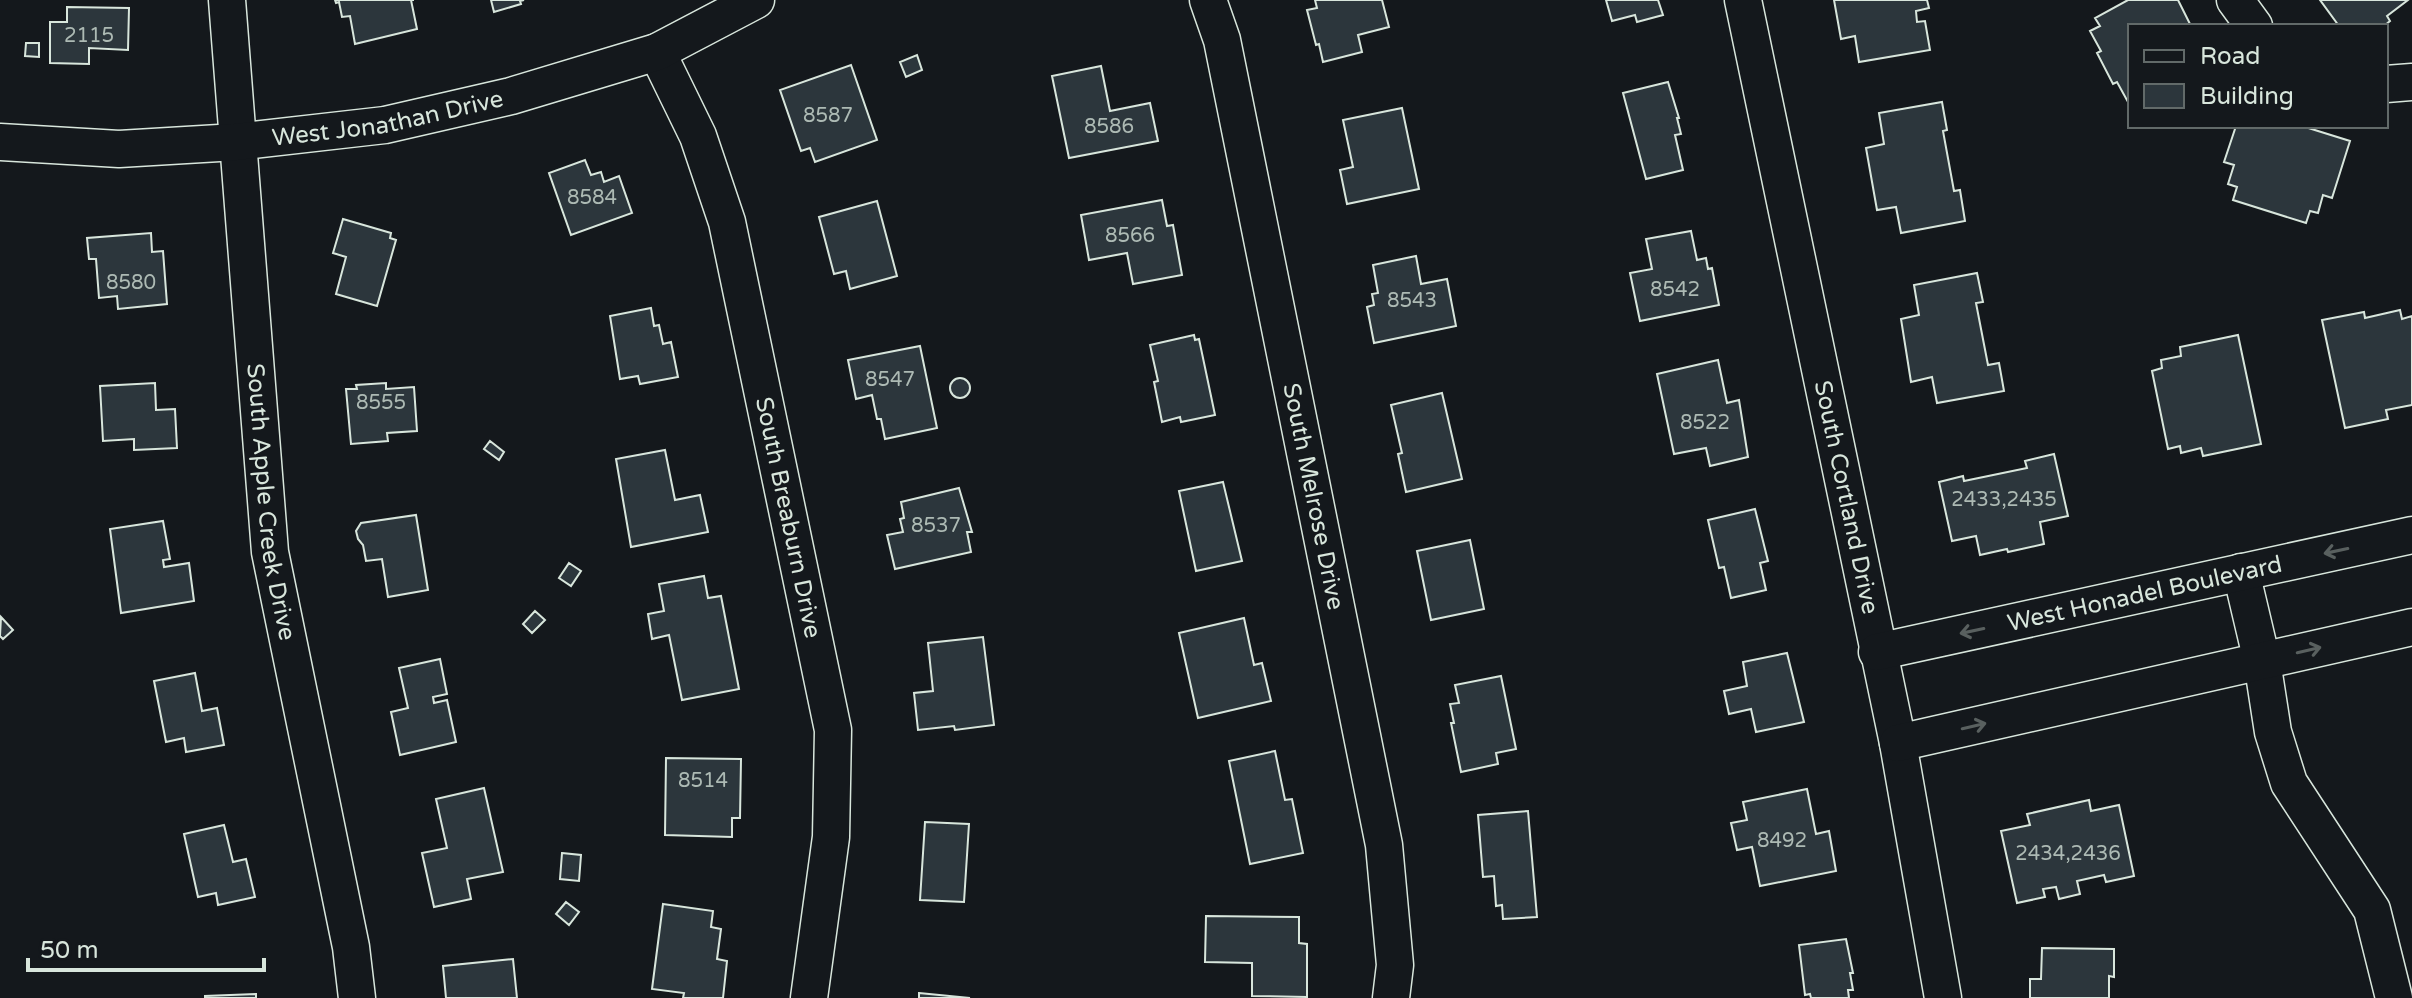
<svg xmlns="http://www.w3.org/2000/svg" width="2412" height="998" font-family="'Varela Round',sans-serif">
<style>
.building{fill:#2c363c;stroke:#d8e6dc;stroke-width:2}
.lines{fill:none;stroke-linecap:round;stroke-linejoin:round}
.minor-casing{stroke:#d8e6dc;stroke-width:39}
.minor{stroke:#14181c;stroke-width:36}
.oneway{stroke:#59605f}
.labels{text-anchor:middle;stroke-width:6;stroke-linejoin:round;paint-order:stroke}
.number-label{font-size:20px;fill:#adbab4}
.street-label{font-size:24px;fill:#d8e6dc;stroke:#14181c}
</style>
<rect width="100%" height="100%" fill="#14181c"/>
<path class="building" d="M 335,0 L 414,0 L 411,0 L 417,29 L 355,44 L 350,16 L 342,17 L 339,2 L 336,3 Z
M 491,0 L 524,0 L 520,1 L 521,4 L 494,12 Z
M 1382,0 L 1389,27 L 1358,35 L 1362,52 L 1323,62 L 1319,44 L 1316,45 L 1307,10 L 1317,8 L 1315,0 Z
M 1606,0 L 1658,0 L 1663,15 L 1637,22 L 1635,15 L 1612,21 Z
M 1834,0 L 1927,0 L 1929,8 L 1916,11 L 1917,22 L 1925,21 L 1930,50 L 1859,62 L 1855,36 L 1841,39 Z
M 2128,0 L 2178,0 L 2191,26 L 2130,26 L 2130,101 L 2128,102 L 2117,82 L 2113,84 L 2097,53 L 2101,51 L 2090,31 L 2100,26 L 2095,18 Z
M 2320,0 L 2408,0 L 2387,16 L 2390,21 L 2384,26 L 2339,26 Z
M 67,7 L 129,8 L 128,50 L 89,48 L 89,64 L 50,63 L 50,22 L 67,22 Z
M 26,43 L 39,43 L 39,57 L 25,56 Z
M 917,55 L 922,70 L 906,77 L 900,62 Z
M 851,65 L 877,140 L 815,162 L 810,148 L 801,151 L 780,90 Z
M 1101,66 L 1110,111 L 1150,103 L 1158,141 L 1069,158 L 1052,76 Z
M 1668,82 L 1679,118 L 1677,118 L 1681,134 L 1675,135 L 1683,170 L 1646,179 L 1623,93 Z
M 1942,102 L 1947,130 L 1943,131 L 1954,191 L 1960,190 L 1965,221 L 1901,233 L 1896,207 L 1877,210 L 1866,148 L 1884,144 L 1879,113 Z
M 1402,108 L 1419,189 L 1347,204 L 1340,170 L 1353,167 L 1343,120 Z
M 2236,126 L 2302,126 L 2350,141 L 2332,198 L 2323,195 L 2318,213 L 2310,211 L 2306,223 L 2233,200 L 2237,187 L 2228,184 L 2234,165 L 2224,162 Z
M 585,160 L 591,175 L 601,172 L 604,182 L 619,176 L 632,213 L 571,235 L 549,173 Z
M 1162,200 L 1167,226 L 1173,225 L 1182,275 L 1133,284 L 1127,253 L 1089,260 L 1081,215 Z
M 877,201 L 897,276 L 850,289 L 846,271 L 834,274 L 819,217 Z
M 343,219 L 391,233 L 390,238 L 396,240 L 377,306 L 336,294 L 346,257 L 333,253 Z
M 1691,231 L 1697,260 L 1706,258 L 1708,269 L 1712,268 L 1719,305 L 1640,321 L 1630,273 L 1652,269 L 1646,239 Z
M 151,233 L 152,252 L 163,251 L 167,304 L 118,309 L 117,296 L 99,298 L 96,259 L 89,259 L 87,238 Z
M 1416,256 L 1421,284 L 1447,279 L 1456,326 L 1374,343 L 1367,307 L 1374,305 L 1372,294 L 1378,293 L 1373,265 Z
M 1977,273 L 1983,302 L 1976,303 L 1988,365 L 1999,363 L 2004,391 L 1937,403 L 1932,377 L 1911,382 L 1901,319 L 1919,315 L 1914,285 Z
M 651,308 L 654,326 L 659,325 L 663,344 L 671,342 L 678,377 L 640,384 L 638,376 L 620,379 L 610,316 Z
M 2400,310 L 2402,319 L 2412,316 L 2412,405 L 2386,410 L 2388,419 L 2345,428 L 2322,320 L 2364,312 L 2365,318 Z
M 1194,335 L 1195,340 L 1199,339 L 1215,415 L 1181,422 L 1180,417 L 1162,422 L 1154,382 L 1158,381 L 1150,345 Z
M 2238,335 L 2261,444 L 2203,456 L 2201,448 L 2181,453 L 2180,446 L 2168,449 L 2152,371 L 2162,368 L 2161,360 L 2181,356 L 2180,347 Z
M 920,346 L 937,428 L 885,439 L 881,419 L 877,419 L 872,395 L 856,399 L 848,360 Z
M 1718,360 L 1727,403 L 1739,400 L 1748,457 L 1710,466 L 1706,448 L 1674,454 L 1657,374 Z
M950 388a10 10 0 1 1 20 0a10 10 0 1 1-20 0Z
M 155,383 L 156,410 L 175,409 L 177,448 L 134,450 L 134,439 L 103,441 L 100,386 Z
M 386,383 L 386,389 L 414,387 L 417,431 L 387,433 L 388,441 L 351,444 L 346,389 L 357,389 L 356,385 Z
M 1442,393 L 1462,479 L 1406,492 L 1398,454 L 1402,453 L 1391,405 Z
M 490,441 L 504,452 L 499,460 L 484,449 Z
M 665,450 L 675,500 L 700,495 L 708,532 L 631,547 L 616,459 Z
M 2054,454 L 2068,516 L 2040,522 L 2044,544 L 2008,552 L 2007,549 L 1980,555 L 1976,536 L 1952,541 L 1939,482 L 1963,476 L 1964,481 L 2027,468 L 2025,461 Z
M 1223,482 L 1242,561 L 1196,571 L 1179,491 Z
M 959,488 L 972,532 L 967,532 L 971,552 L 895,569 L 887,535 L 903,532 L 900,519 L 904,518 L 901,502 Z
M 1755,509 L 1768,561 L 1760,563 L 1766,590 L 1731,598 L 1724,567 L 1719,568 L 1708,520 Z
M 416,515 L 428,590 L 388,597 L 382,559 L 366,561 L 363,545 L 358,539 L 356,531 L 361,523 Z
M 163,521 L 170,559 L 163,560 L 164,567 L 189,563 L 194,601 L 121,613 L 110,529 Z
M 1470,540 L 1484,609 L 1431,620 L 1417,551 Z
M 569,563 L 581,571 L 571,586 L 559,578 Z
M 704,576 L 708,598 L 721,596 L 739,689 L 682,700 L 669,635 L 652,639 L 648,614 L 664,611 L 659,584 Z
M 535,611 L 545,620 L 532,633 L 523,624 Z
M 1,617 L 13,630 L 3,639 L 0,636 Z
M 1244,618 L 1254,665 L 1262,663 L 1271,701 L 1198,718 L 1179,633 Z
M 983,637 L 994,725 L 955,730 L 954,726 L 918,730 L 914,693 L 933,691 L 928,643 Z
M 1787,653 L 1804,722 L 1756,732 L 1751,709 L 1729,714 L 1724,691 L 1747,686 L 1743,662 Z
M 440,659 L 447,694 L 433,697 L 434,703 L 447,700 L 456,742 L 400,755 L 391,712 L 408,708 L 399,668 Z
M 195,673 L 202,711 L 217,708 L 224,745 L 186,752 L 184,738 L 166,742 L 154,681 Z
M 1501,676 L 1516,749 L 1496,753 L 1498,764 L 1461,772 L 1451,723 L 1454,723 L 1450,704 L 1459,703 L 1455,685 Z
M 1275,751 L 1285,800 L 1292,799 L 1303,853 L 1250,864 L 1229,761 Z
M 666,758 L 741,759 L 740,818 L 732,818 L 732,837 L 665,835 Z
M 484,788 L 503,872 L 467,879 L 471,899 L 434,907 L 422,853 L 447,848 L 436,799 Z
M 1807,789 L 1816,834 L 1829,831 L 1836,871 L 1760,886 L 1752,847 L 1737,850 L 1731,823 L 1747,820 L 1743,802 Z
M 2089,800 L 2091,811 L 2119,805 L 2134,876 L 2106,882 L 2104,875 L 2077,881 L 2080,894 L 2059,899 L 2056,887 L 2043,889 L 2045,897 L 2017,903 L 2001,831 L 2030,825 L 2027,814 Z
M 1528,811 L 1537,917 L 1503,919 L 1502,905 L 1496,906 L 1494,876 L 1483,877 L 1478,815 Z
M 925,822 L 969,824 L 964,902 L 920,900 Z
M 224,825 L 233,862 L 246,859 L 255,897 L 218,905 L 216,893 L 198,897 L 184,834 Z
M 562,853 L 581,855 L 579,881 L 560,879 Z
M 566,902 L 579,912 L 569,925 L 556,914 Z
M 663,904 L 713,911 L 711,927 L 721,929 L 717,959 L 727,961 L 723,998 L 683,998 L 684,993 L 652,989 Z
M 1206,916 L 1299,917 L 1299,943 L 1307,944 L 1307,997 L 1252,996 L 1252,963 L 1205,962 Z
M 1846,939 L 1853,973 L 1850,973 L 1853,990 L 1848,990 L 1849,998 L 1811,998 L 1810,994 L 1805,995 L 1799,945 Z
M 2042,948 L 2114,949 L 2114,977 L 2109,976 L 2109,998 L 2030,998 L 2030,979 L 2041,979 Z
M 513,959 L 517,998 L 446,998 L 443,966 Z
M 919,993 L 970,998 L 919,998 Z
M 256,994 L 256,998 L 205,998 L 205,996 Z"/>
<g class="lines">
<g class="minor-casing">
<g id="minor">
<path id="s1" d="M 227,0 L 270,552 L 351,947 L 357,998"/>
<path id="s2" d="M 1208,0 L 1222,40 L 1384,845 L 1395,965 L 1391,998"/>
<path id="s3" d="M 1743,0 L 1898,743 L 1943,998"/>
<path d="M 2235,0 L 2254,26"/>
<path id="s4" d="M 657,52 L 698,136 L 727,222 L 833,730 L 831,837 L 809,998"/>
<path d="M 2386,84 L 2412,82"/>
<path id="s5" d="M 0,142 L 119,149 L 236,142 L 385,125 L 511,96 L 657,52 L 756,0"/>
<path d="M 2241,572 L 2262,661 L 2273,732 L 2289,783 L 2372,910 L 2394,998"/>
<path id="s6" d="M 1877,652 L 2412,535"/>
<path d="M 1898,743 L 2412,627"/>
</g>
</g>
<use href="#minor" class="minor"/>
</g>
<defs><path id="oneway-shaft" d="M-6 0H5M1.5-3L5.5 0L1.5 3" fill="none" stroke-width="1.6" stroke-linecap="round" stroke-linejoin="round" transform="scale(2)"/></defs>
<g class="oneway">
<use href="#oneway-shaft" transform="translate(2336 551) rotate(168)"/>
<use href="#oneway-shaft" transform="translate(1972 631) rotate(168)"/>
<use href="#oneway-shaft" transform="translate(2309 650) rotate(-13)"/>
<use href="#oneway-shaft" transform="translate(1974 726) rotate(-13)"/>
</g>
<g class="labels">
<g class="number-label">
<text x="89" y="42">2115</text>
<text x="828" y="122">8587</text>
<text x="1109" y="133">8586</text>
<text x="592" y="204">8584</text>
<text x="1130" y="242">8566</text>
<text x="131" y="289">8580</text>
<text x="1675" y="296">8542</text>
<text x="1412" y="307">8543</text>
<text x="890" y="386">8547</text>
<text x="381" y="409">8555</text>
<text x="1705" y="429">8522</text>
<text x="2004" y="506">2433,2435</text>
<text x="936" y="532">8537</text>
<text x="703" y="787">8514</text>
<text x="1782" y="847">8492</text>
<text x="2068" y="860">2434,2436</text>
</g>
<g class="street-label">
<text dy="8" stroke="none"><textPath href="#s5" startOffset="390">West Jonathan Drive</textPath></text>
<text dy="8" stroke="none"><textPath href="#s2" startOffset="508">South Melrose Drive</textPath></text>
<text dy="8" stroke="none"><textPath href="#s3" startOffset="508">South Cortland Drive</textPath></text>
<text dy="8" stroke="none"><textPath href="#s1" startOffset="504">South Apple Creek Drive</textPath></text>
<text dy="8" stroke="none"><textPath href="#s4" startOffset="486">South Breaburn Drive</textPath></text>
<text dy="8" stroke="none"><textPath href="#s6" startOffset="274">West Honadel Boulevard</textPath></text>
</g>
</g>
<rect x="2128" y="24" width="260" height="104" fill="#14181c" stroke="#626a69" stroke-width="2"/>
<rect x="2144" y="50" width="40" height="12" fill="#14181c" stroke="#626a69" stroke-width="2"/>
<text x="2200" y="64" font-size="24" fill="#d8e6dc">Road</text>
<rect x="2144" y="84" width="40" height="24" fill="#2c363c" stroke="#626a69" stroke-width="2"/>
<text x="2200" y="104" font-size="24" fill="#d8e6dc">Building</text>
<path d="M28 958v12h236v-12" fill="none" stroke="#d8e6dc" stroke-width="4"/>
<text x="40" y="958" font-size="24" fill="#d8e6dc" stroke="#14181c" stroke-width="6" paint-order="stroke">50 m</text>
</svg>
